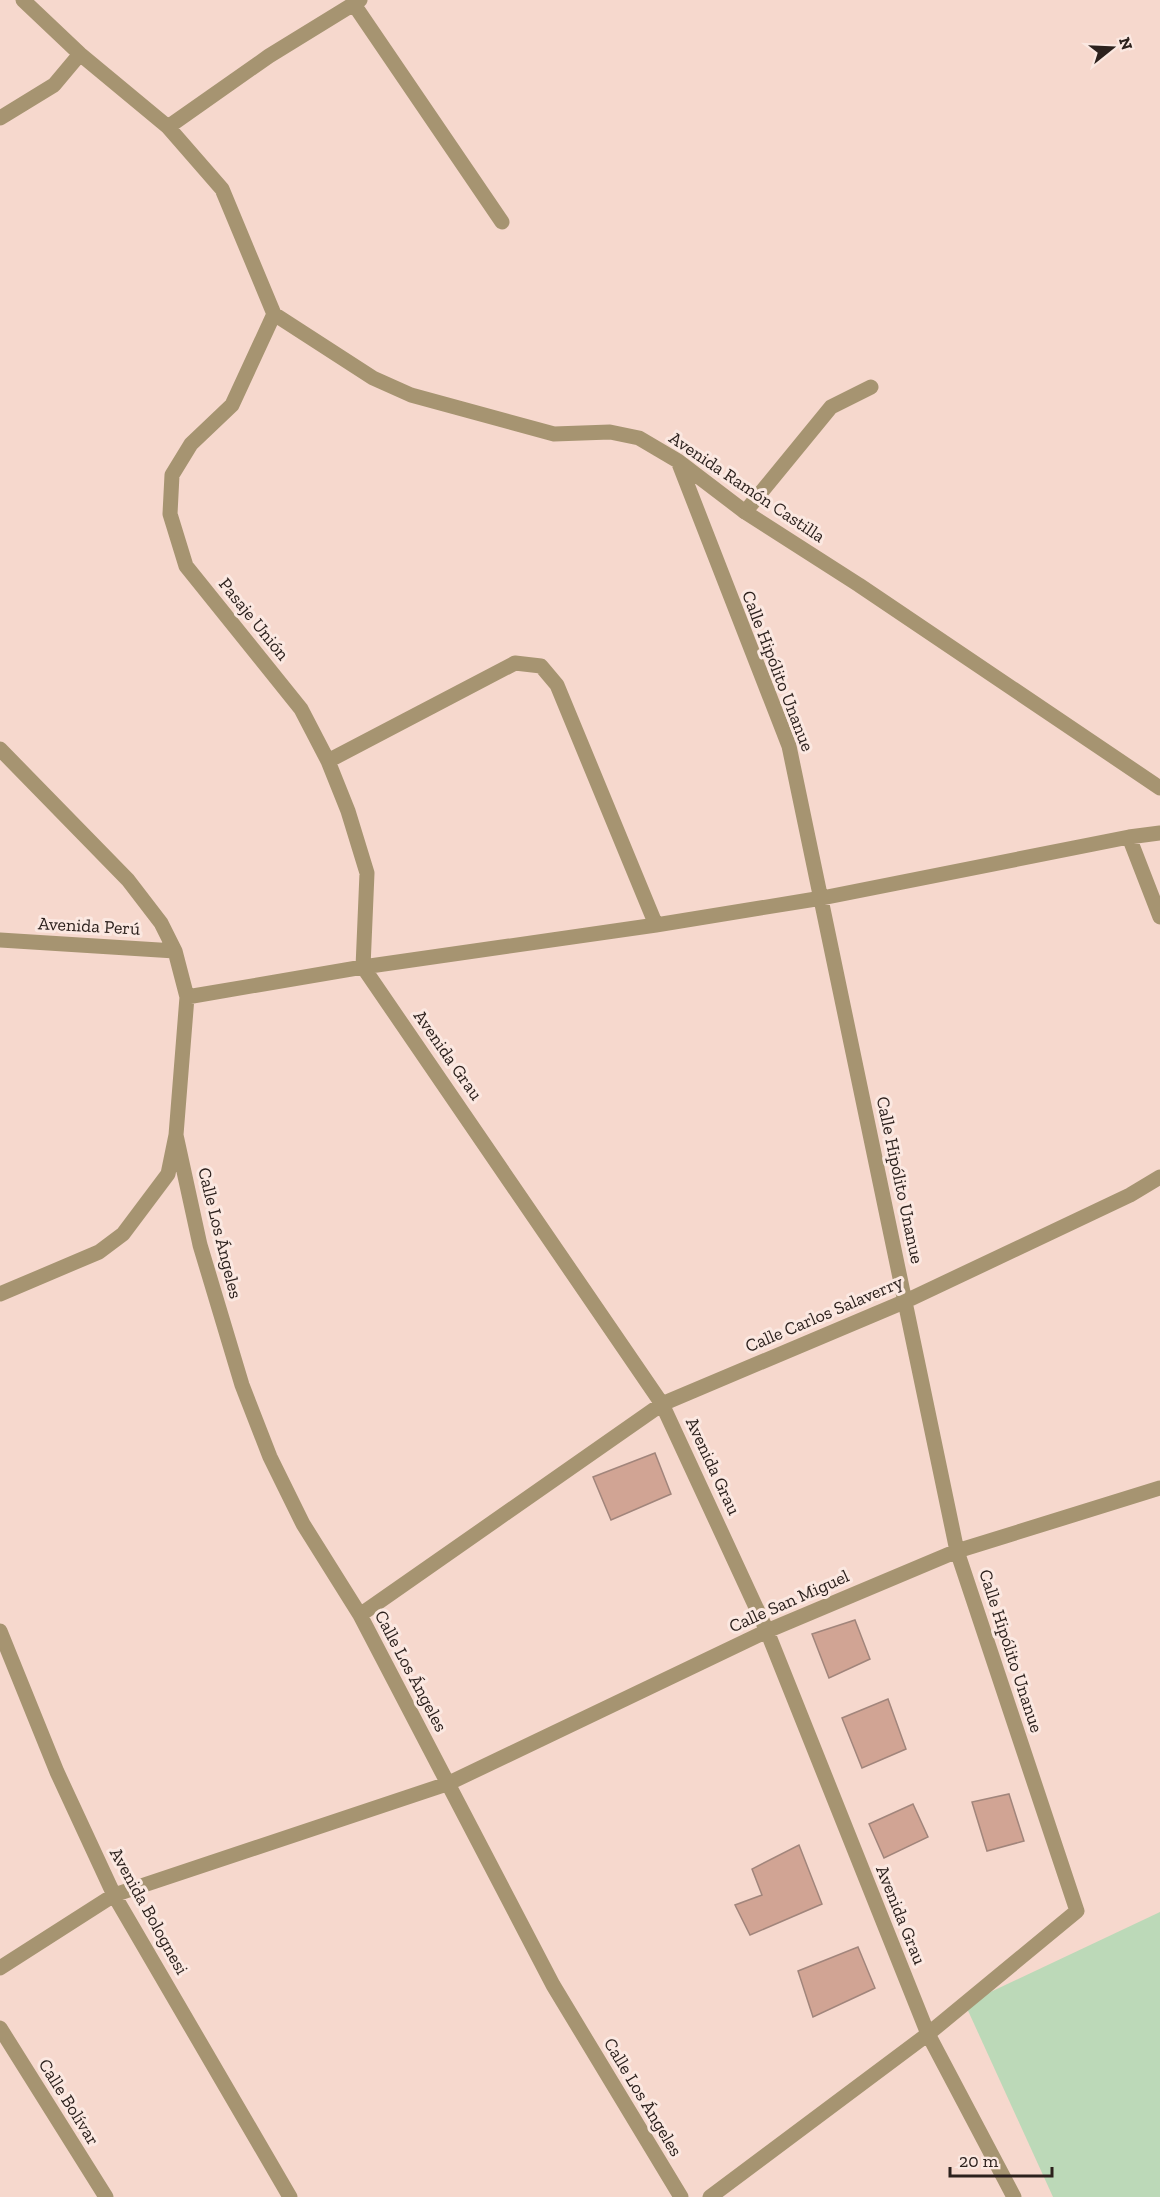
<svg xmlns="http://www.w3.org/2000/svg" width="1160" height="2197" font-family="'Zilla Slab',serif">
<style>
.green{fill:#bcd9b8}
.building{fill:#d1a494;stroke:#a1857b;stroke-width:1.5}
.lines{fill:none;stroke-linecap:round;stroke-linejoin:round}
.service{stroke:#a69471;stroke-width:15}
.minor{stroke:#a69471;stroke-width:15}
.labels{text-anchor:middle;stroke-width:6;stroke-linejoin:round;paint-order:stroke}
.street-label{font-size:18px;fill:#2c211d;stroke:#fbe8e1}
</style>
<rect width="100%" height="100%" fill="#f6d8cd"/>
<path class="green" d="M 1160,1912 L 1160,2197 L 1053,2197 L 965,2004 Z"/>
<path class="building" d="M 655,1453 L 671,1494 L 611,1520 L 593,1477 Z
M 855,1620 L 870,1659 L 829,1678 L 812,1634 Z
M 888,1699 L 906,1749 L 862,1768 L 842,1718 Z
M 1009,1794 L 1024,1841 L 987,1851 L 972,1802 Z
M 913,1804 L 928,1837 L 884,1858 L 869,1824 Z
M 799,1845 L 822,1904 L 750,1935 L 735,1905 L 762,1895 L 752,1869 Z
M 858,1947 L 875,1988 L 813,2017 L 798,1971 Z"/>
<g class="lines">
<path class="service" d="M 745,512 L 831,407 L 871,387"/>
<path class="minor" d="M 23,0 L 80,54 L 168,127 L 222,189 L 274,314
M 353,3 L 502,222
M 0,118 L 54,85 L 80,54
M 168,127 L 269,56 L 360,0
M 274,314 L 232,405 L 191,444 L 172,475 L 170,514 L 186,566 L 301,709 L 328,761 L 348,811 L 367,873 L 363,967 L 662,1404 L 767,1631 L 928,2034 L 1014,2197
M 274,314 L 373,378 L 411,395 L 554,434 L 610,432 L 639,438 L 678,461 L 745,512 L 859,585 L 1160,788
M 678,461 L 789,746 L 957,1551 L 1077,1911 L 928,2034 L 710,2197
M 0,749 L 128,880 L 161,923 L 175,951 L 187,997 L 176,1135 L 168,1174 L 123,1234 L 99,1252 L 0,1294
M 328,761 L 515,663 L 541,666 L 557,685 L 656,925
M 1129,837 L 1160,917
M 0,940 L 175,951
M 187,997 L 363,967 L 656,925 L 822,898 L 1129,837 L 1160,833
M 176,1135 L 200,1245 L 242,1385 L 270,1457 L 303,1524 L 360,1615 L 553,1985 L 681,2197
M 360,1615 L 662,1404 L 906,1301 L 1130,1195 L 1160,1177
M 0,1631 L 57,1772 L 114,1895 L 290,2197
M 0,1968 L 114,1895 L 447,1784 L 767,1631 L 957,1551 L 1160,1488
M 0,2028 L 106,2197"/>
</g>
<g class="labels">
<g class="street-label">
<text transform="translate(747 487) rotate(34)" y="6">Avenida Ramón Castilla</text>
<text transform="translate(254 619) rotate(51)" y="6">Pasaje Unión</text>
<text transform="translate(778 671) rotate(69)" y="6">Calle Hipólito Unanue</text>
<text transform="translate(89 926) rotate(3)" y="6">Avenida Perú</text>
<text transform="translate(448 1055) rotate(55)" y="6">Avenida Grau</text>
<text transform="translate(900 1180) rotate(78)" y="6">Calle Hipólito Unanue</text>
<text transform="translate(220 1233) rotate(76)" y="6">Calle Los Ángeles</text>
<text transform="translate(824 1314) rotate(-23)" y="6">Calle Carlos Salaverry</text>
<text transform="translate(713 1466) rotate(65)" y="6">Avenida Grau</text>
<text transform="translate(789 1601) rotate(-24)" y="6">Calle San Miguel</text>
<text transform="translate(1011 1651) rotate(72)" y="6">Calle Hipólito Unanue</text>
<text transform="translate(411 1671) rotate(62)" y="6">Calle Los Ángeles</text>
<text transform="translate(149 1911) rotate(61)" y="6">Avenida Bolognesi</text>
<text transform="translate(901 1915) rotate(68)" y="6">Avenida Grau</text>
<text transform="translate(643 2097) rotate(59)" y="6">Calle Los Ángeles</text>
<text transform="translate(69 2102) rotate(58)" y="6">Calle Bolívar</text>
</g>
</g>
<g transform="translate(1112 48) rotate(72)" stroke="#fbe8e1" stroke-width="4.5" paint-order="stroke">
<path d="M0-4.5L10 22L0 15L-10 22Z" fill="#2c211d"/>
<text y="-9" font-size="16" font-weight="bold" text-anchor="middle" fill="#2c211d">N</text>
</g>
<path d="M950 2167v9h102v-9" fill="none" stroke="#2c211d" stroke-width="3"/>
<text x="959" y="2167" font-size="18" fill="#2c211d" stroke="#fbe8e1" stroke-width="4.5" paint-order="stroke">20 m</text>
</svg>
